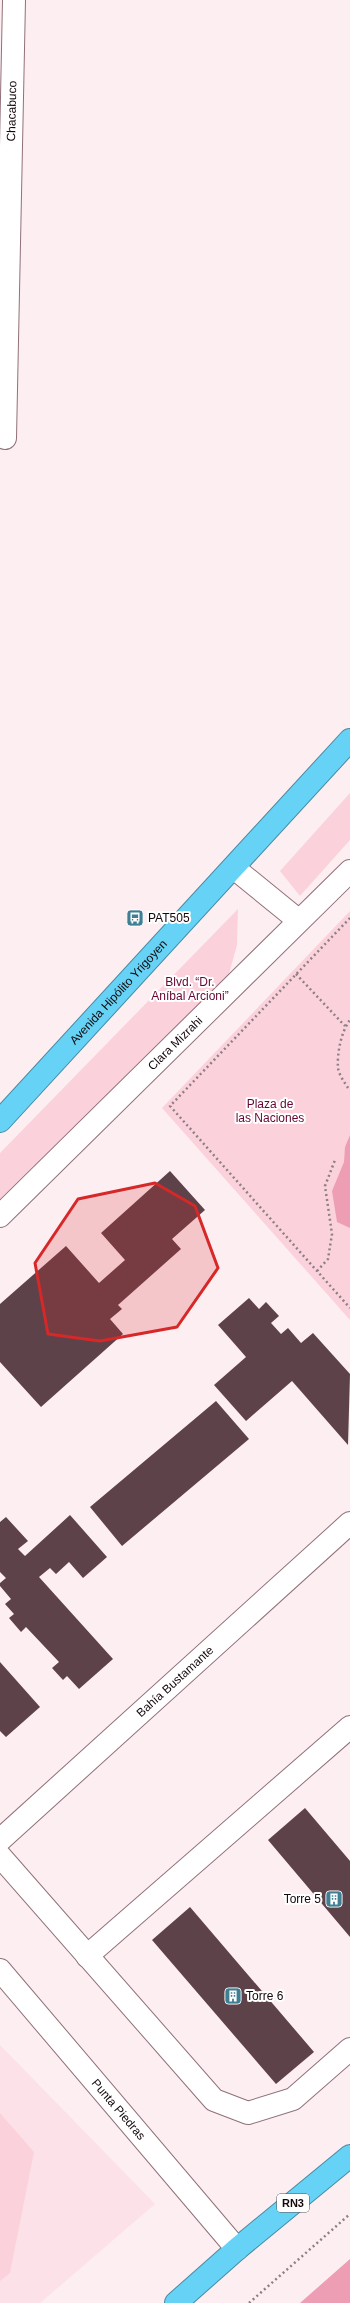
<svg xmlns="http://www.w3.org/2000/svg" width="350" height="2303" font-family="Arial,sans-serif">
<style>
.built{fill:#fce2e8}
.green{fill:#fbd2dc}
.water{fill:#ed9eb5}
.building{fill:#5e4249}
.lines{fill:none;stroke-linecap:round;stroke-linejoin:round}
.minor-casing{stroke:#907179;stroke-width:24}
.highway-casing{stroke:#498ba3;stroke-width:24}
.path{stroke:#8d8084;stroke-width:2.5;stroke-dasharray:2 3;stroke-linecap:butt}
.minor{stroke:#fff;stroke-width:22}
.highway{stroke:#66d2f5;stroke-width:22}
.marked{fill:#d62828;fill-opacity:0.2;stroke:#d62828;stroke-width:3;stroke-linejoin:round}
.labels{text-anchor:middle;stroke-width:4;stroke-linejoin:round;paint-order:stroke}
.shield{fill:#fff;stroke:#5a5254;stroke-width:1}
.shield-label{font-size:11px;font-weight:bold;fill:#13080b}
.street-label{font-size:12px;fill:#13080b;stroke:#fff}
.poi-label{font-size:12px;fill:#13080b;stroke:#fff;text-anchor:start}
.park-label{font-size:12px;fill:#650631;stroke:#fff}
</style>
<rect width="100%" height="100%" fill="#fdeef2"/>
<path class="built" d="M 0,2045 L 155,2204 L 40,2303 L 0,2303 Z"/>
<path class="green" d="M 350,793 L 350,840 L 300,896 L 280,871 Z
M 238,909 L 237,945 L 229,974 L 203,1007 L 0,1210 L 0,1153 Z
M 350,911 L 350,1320 L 162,1108 Z
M 0,2113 L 34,2152 L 10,2273 L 0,2281 Z"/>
<path class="water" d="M 350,1135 L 350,1228 L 337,1222 L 332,1191 L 344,1162 L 345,1147 Z
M 350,2259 L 350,2303 L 300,2303 Z"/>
<path class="building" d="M 170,1171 L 205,1210 L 172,1239 L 181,1249 L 118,1305 L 122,1309 L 110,1319 L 123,1334 L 41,1407 L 0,1362 L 0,1304 L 66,1246 L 99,1283 L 125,1260 L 101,1233 Z
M 249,1298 L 259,1309 L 266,1302 L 279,1316 L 271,1323 L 281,1334 L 288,1328 L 301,1343 L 313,1333 L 350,1374 L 348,1445 L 292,1381 L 246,1421 L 214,1385 L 246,1357 L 218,1325 Z
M 216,1401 L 249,1439 L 122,1546 L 90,1507 Z
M 70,1515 L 107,1557 L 83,1578 L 69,1562 L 56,1574 L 50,1568 L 39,1577 L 113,1659 L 79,1689 L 67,1676 L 63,1680 L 52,1668 L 59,1662 L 26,1627 L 21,1632 L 9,1618 L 14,1614 L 5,1604 L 11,1599 L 0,1586 L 0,1583 L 6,1578 L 0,1572 L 0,1522 L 6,1517 L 28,1541 L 18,1549 L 25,1556 Z
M 0,1662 L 40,1707 L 6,1737 L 0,1731 Z
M 305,1808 L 350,1861 L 350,1937 L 268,1840 Z
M 190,1907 L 314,2052 L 276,2084 L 152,1940 Z"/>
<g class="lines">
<g class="minor-casing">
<g id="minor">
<path id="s1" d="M 5,438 L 14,0"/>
<path d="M 234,868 L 298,920"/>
<path id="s2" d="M 0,1216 L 350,871"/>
<path id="s3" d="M 0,1840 L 350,1523"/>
<path d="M 0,1856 L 214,2100 L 248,2113 L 293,2099 L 350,2049"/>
<path d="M 87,1956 L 350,1727"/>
<path id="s4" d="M 0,1970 L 237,2249"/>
</g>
</g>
<g class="highway-casing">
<g id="highway">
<path id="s5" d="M 0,1121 L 350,740"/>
<path d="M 176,2303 L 237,2249 L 350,2156"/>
</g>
</g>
<path class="path" d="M 350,918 L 170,1106 L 350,1308
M 296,974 L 345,1026
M 348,1088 C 345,1083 339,1075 338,1068 C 337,1053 341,1032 350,1020
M 317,1271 L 328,1259 L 332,1234 L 325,1186 L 335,1160
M 249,2303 L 350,2214"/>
<use href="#minor" class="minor"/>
<use href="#highway" class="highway"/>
</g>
<path class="marked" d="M 155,1183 L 195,1206 L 218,1268 L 177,1327 L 100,1341 L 48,1334 L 35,1263 L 78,1199 Z"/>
<defs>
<g id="bus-square" transform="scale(0.9)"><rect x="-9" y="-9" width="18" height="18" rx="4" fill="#3f7e93" stroke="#fff"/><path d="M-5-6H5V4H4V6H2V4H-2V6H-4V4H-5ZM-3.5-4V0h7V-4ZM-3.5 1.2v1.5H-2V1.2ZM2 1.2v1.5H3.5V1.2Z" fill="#fff"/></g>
<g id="building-square" transform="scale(0.9)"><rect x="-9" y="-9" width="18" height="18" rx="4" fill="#3f7e93" stroke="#fff"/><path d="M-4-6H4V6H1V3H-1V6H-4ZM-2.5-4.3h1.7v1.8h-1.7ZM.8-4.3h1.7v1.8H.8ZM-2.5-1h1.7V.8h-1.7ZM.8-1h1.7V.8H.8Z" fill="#fff"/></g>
</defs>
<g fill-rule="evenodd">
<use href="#bus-square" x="135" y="918"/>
<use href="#building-square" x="334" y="1899"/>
<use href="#building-square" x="233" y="1996"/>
</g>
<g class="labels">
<rect class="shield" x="277" y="2194" width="32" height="18" rx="3"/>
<g class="shield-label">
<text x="293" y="2207">RN3</text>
</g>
<g class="street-label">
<text dy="4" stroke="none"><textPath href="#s1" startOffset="327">Chacabuco</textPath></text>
<text dy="4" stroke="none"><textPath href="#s5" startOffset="175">Avenida Hipólito Yrigoyen</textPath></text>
<text dy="4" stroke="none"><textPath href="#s2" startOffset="246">Clara Mizrahi</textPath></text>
<text dy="4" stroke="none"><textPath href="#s3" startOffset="236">Bahía Bustamante</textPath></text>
<text dy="4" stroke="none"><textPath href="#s4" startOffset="183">Punta Piedras</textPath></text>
</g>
<g class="poi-label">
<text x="148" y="922">PAT505</text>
<text x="321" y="1903" text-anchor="end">Torre 5</text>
<text x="246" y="2000">Torre 6</text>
</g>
<g class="park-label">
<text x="190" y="986">Blvd. “Dr.<tspan x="190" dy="14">Aníbal Arcioni”</tspan></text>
<text x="270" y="1108">Plaza de<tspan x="270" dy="14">las Naciones</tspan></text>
</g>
</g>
</svg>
